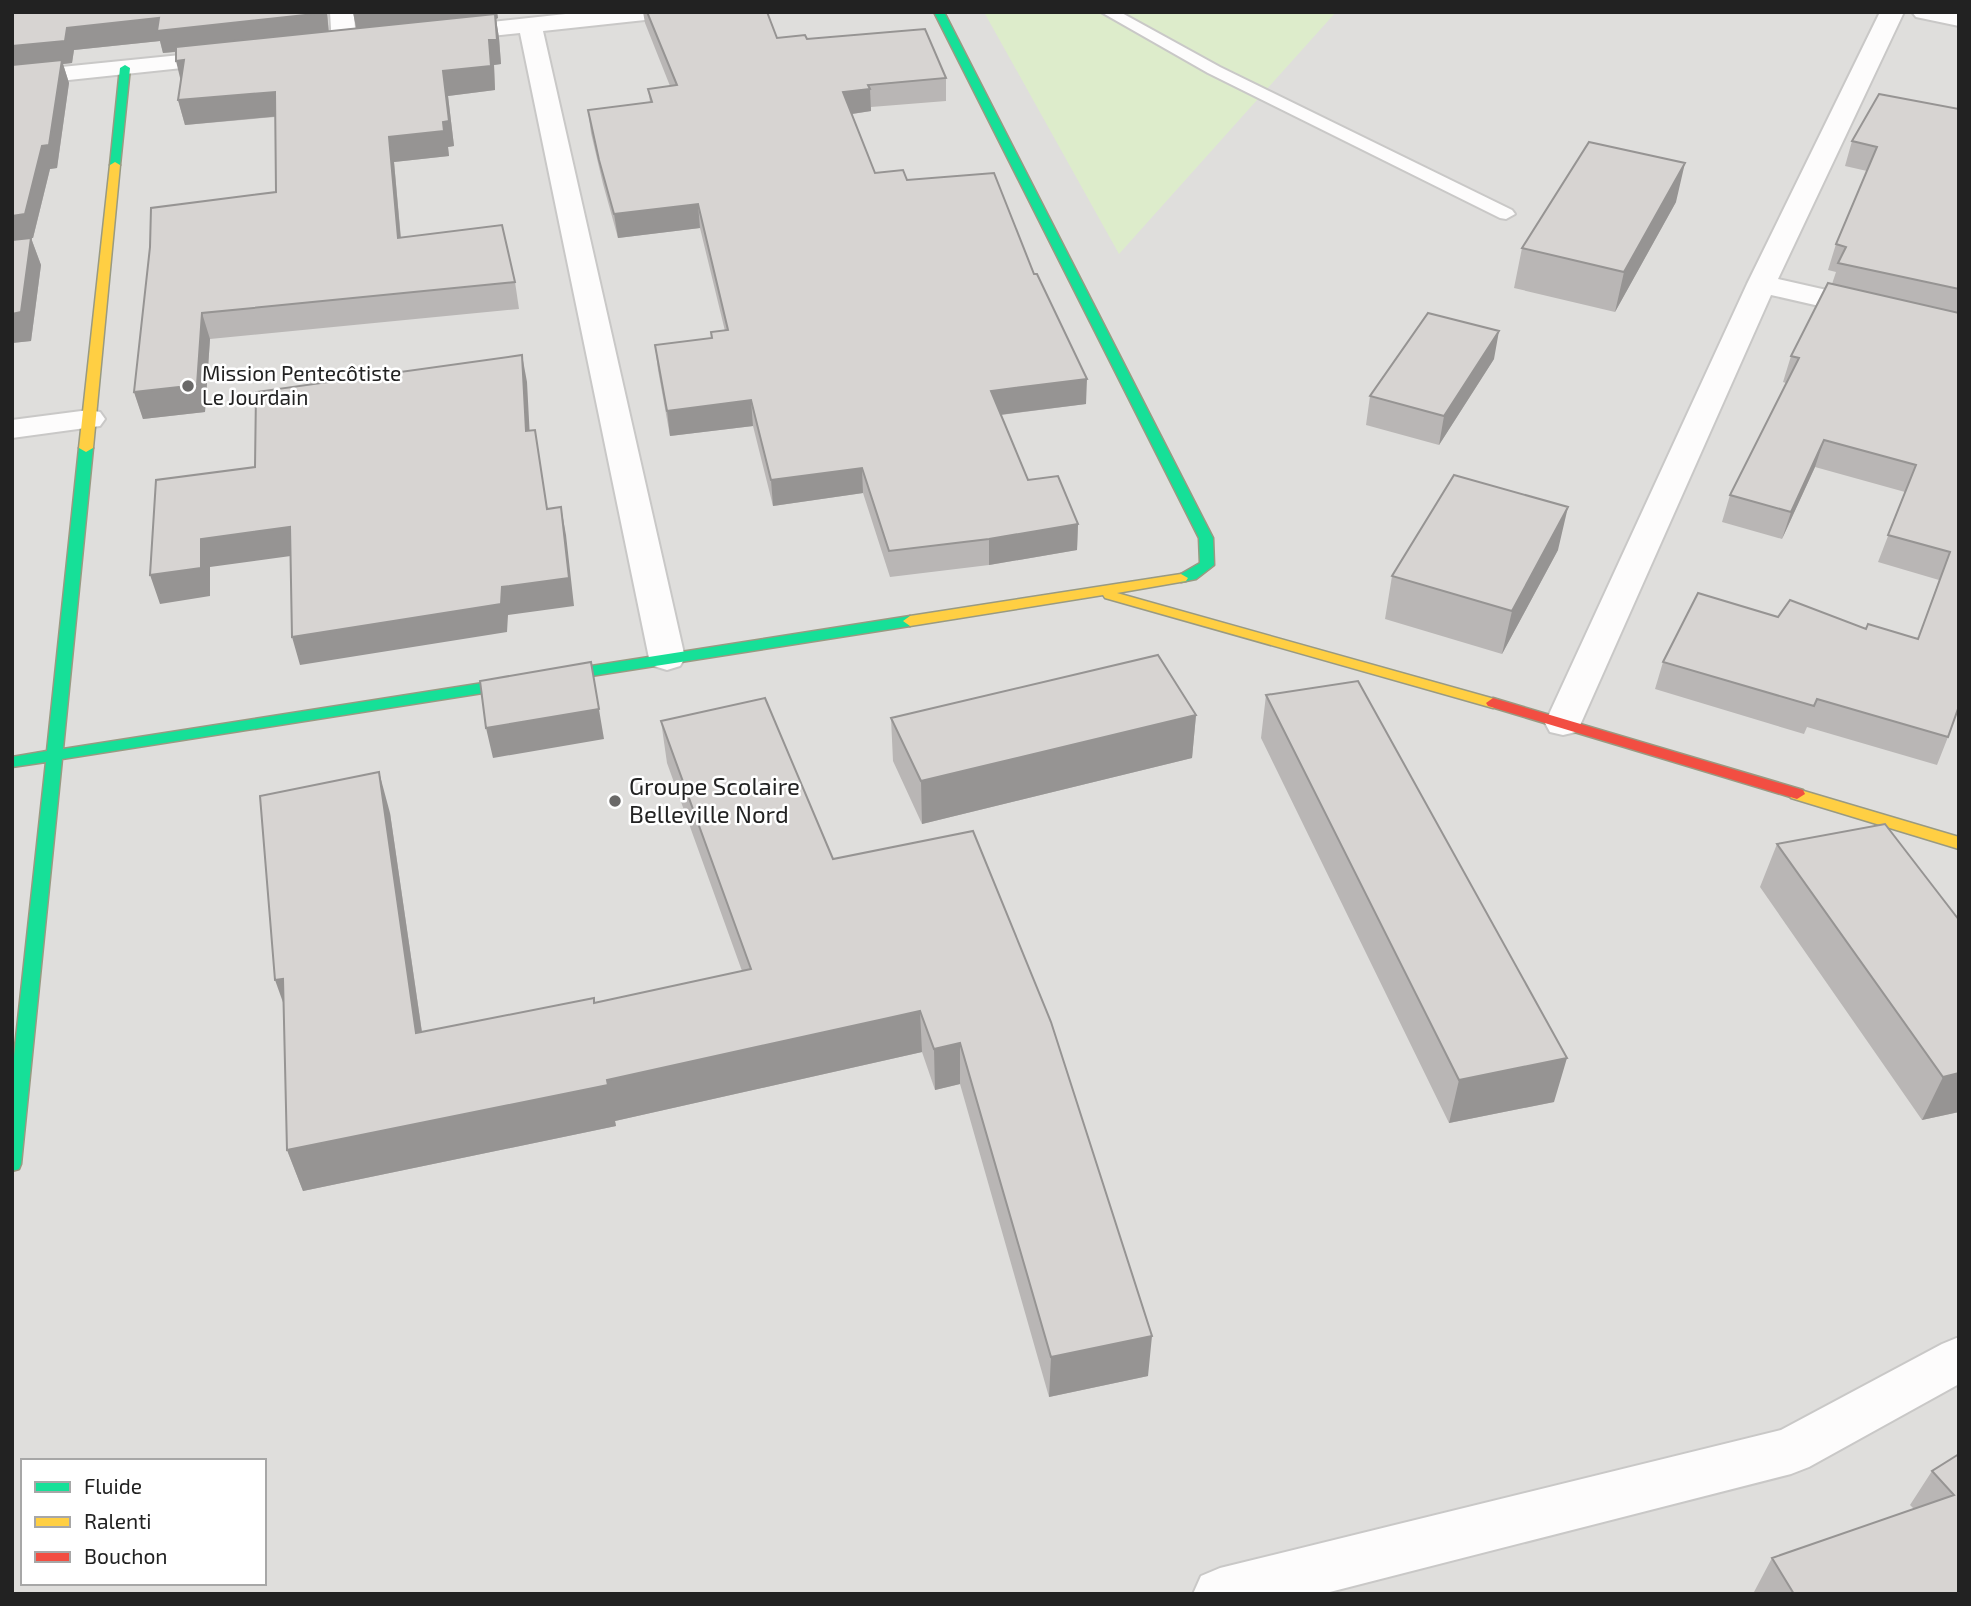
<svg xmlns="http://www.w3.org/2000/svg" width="1971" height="1606" font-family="'Exo 2',sans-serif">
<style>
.residential{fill:#dfdedc;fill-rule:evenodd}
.grass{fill:#ddeccb}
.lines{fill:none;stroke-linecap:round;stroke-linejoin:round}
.lane-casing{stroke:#c9c8c7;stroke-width:4}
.street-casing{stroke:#c9c8c7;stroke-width:4}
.fast-casing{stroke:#999a82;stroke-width:3}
.slow-casing{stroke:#999a82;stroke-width:3}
.jam-casing{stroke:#999a82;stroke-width:3}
.lane{fill:#fdfcfc;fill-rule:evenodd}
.street{fill:#fdfcfc;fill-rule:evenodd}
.fast{fill:#16e098;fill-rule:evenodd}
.slow{fill:#ffcf43;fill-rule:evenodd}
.jam{fill:#f24e42;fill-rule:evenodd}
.wall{fill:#b9b6b5}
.shaded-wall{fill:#969493}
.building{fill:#d7d4d2;stroke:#969493;stroke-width:2}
.poi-dot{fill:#6a6968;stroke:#fff;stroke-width:2.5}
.labels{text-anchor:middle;stroke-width:5;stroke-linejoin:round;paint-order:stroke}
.far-poi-label{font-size:21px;fill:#222;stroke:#fff;text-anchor:start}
.poi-label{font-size:24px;fill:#222;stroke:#fff;text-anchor:start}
</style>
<rect width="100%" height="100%" fill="#f0eeeb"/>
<path class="residential" d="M 12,12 L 1959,12 L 1959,1594 L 12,1594 ZM 23,1461 L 264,1461 L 264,1583 L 23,1583 Z"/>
<path class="grass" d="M 984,12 L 1336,12 L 1119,254 Z"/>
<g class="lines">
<g class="lane-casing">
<path id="lane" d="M 1101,12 L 1120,12 L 1220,67 L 1512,210 L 1515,214 L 1506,219 L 1500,218 L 1208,73 Z"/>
</g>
<g class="street-casing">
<path id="street" d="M 330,12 L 354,12 L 356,45 L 353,50 L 344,52 L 335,50 L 332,45 Z
M 584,12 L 666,12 L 662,17 L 654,19 L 543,31 L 685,658 L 680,666 L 667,670 L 654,666 L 649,658 L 520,33 L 446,41 L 438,39 L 434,34 L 438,29 L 446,27 Z
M 1880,12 L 1904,12 L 1778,279 L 1959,320 L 1959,338 L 1771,295 L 1581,723 L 1576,732 L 1563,735 L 1550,732 L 1545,723 L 1747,284 Z
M 1912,12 L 1959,12 L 1959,26 L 1916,17 Z
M 230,50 L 239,52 L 242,57 L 239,62 L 12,86 L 12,72 Z
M 89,410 L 100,412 L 105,419 L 100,426 L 12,438 L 12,420 Z
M 1959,1337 L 1959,1384 L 1809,1467 L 1791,1474 L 1322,1594 L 1193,1594 L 1201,1576 L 1220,1568 L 1781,1430 L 1942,1344 Z"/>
</g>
<g class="fast-casing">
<path id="fast" d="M 934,12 L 944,12 L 1213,538 L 1214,565 L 1196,579 L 1181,582 L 1174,578 L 1200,563 L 1199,538 Z
M 125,65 L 130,68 L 120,165 L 115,168 L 110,165 L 120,68 Z
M 86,444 L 93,448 L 63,749 L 910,616 L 917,621 L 910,626 L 62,759 L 21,1164 L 19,1169 L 12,1171 L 12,1075 L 46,762 L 12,767 L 12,757 L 47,751 L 79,448 Z"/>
</g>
<g class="slow-casing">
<path id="slow" d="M 115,162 L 120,165 L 93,448 L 86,452 L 79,448 L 110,165 Z
M 1181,574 L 1188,578 L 1186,581 L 1117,593 L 1498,700 L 1500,703 L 1493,708 L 1105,598 L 1103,595 L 910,626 L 903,621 L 910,616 Z
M 1797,789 L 1959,837 L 1959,849 L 1791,798 L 1789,794 Z"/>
</g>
<g class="jam-casing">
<path id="jam" d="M 1493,698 L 1803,790 L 1805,794 L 1797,799 L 1488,706 L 1486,703 Z"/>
</g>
<use href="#lane" class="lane"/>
<use href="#street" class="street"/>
<use href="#fast" class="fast"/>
<use href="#slow" class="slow"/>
<use href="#jam" class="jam"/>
</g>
<path class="wall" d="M 12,12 L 327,12 L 329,31 L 356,28 L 353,12 L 497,12 L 498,18 L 496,19 L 499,38 L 501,64 L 494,65 L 495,90 L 448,96 L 454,146 L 448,147 L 449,156 L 394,162 L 401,238 L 515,282 L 519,309 L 210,339 L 205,412 L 143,419 L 134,392 L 276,192 L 275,117 L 185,125 L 178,100 L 181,80 L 176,52 L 163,53 L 160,41 L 74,50 L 72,63 L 63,64 L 69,83 L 57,168 L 50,169 L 33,238 L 31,238 L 41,265 L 31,341 L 12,343 Z
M 643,12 L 777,38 L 807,39 L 946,78 L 946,101 L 871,107 L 871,111 L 852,114 L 875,173 L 907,180 L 1086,404 L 1001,415 L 1028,480 L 1078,524 L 1077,550 L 989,565 L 890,577 L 863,493 L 773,506 L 753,426 L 670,436 L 658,370 L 655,345 L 711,338 L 711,332 L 725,331 L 700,228 L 618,238 L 603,184 L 591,133 L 588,110 L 650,102 L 648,89 L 670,86 L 645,23 Z
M 1959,109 L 1959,706 L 1948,737 L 1937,765 L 1807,727 L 1804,734 L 1655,689 L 1663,662 L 1778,617 L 1866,629 L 1918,639 L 1939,580 L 1878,562 L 1905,492 L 1815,467 L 1782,539 L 1722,522 L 1730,495 L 1786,383 L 1783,382 L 1791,356 L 1832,284 L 1836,272 L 1828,270 L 1836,244 L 1867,171 L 1845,166 L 1852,141 Z
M 1676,202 L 1615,312 L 1514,288 L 1522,248 Z
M 1494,359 L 1439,445 L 1366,425 L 1370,396 Z
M 1558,550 L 1502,654 L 1385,619 L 1392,576 Z
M 1266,695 L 1554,1102 L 1449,1123 L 1261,738 Z
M 1196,715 L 1192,758 L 922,824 L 893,761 L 891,718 Z
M 661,721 L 833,859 L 973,831 L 1148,1376 L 1049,1397 L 960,1084 L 935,1090 L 922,1052 L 615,1121 L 616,1126 L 303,1191 L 287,1150 L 390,813 L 422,1032 L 595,1003 L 742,971 L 667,763 Z
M 1777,844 L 1959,920 L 1959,1112 L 1922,1120 L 1760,887 Z
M 1959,1454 L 1959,1594 L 1755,1594 L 1754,1592 L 1772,1558 L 1914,1509 L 1910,1505 L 1932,1471 Z"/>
<path class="shaded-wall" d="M 327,12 L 329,36 L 163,53 L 160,41 L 74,50 L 72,63 L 63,64 L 69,83 L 57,168 L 50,169 L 33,238 L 31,238 L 41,265 L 31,341 L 12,343 L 12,46 L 67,28 L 159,18 Z
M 353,12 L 497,12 L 498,18 L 496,19 L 499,38 L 501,64 L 494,65 L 495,90 L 448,96 L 454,146 L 448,147 L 449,156 L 394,162 L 403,264 Z
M 184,60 L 182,86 L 176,61 Z
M 870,89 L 871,111 L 845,115 L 843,92 Z
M 275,92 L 281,116 L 185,125 L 178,100 Z
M 1685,163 L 1676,202 L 1615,312 L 1624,272 Z
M 698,204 L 700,228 L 618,238 L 614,214 Z
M 202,313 L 210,339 L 205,412 L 143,419 L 134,392 Z
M 1499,331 L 1494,359 L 1439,445 L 1444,416 Z
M 522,355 L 527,382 L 531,458 L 526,431 Z
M 1087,379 L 1086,404 L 991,416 L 991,391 Z
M 751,400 L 753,426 L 670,436 L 667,411 Z
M 1824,440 L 1815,467 L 1782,539 L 1791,512 Z
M 862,468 L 863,493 L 773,506 L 771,480 Z
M 561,507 L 566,535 L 574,606 L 508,615 L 507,632 L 300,665 L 292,637 L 502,587 Z
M 1568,507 L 1558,550 L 1502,654 L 1512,611 Z
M 1078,524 L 1077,550 L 989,565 L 989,539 Z
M 290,527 L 298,555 L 210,567 L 210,596 L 160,604 L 150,575 L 201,539 Z
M 591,662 L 604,739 L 493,758 L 486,728 Z
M 1196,715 L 1192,758 L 922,824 L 921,781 Z
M 379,772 L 390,813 L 428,1074 L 416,1033 Z
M 283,979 L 290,1022 L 275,980 Z
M 920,1011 L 922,1052 L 615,1121 L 616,1126 L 303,1191 L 287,1150 Z
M 960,1043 L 960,1084 L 935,1090 L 934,1049 Z
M 1567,1058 L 1554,1102 L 1449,1123 L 1459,1080 Z
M 1959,1073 L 1959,1112 L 1922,1120 L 1943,1077 Z
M 1152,1336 L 1148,1376 L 1049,1397 L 1051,1357 Z"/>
<path class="building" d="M 12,12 L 324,12 L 324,13 L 157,31 L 159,18 L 67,28 L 65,41 L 12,46 Z
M 647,12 L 767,12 L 777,38 L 805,35 L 807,39 L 925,29 L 946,78 L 868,85 L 870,89 L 843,92 L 875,173 L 903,170 L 907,180 L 994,173 L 1034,274 L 1037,274 L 1087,379 L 991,391 L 1028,480 L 1058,476 L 1078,524 L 989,539 L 889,551 L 862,468 L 771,480 L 751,400 L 667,411 L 655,345 L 712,338 L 711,332 L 728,330 L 698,204 L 614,214 L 599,160 L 588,110 L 652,102 L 648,89 L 677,85 Z
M 495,14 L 497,40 L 489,40 L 491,66 L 443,71 L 449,121 L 443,122 L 444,131 L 389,137 L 398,238 L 502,225 L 515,282 L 202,313 L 197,385 L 134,392 L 150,247 L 151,208 L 276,192 L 275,92 L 178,100 L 184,60 L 176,61 L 176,47 Z
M 62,60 L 49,145 L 42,146 L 25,214 L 12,216 L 12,65 Z
M 1879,94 L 1959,109 L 1959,289 L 1838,263 L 1846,247 L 1836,244 L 1877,147 L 1852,141 Z
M 1589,142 L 1685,163 L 1624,272 L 1522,248 Z
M 31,238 L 21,312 L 12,314 L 12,240 Z
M 1828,283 L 1959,313 L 1959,706 L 1948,737 L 1817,699 L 1814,706 L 1663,662 L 1698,593 L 1778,617 L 1790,600 L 1866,629 L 1868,624 L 1918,639 L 1950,552 L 1888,535 L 1916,465 L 1824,440 L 1791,512 L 1730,495 L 1799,358 L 1791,356 Z
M 1428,313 L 1499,331 L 1444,416 L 1370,396 Z
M 522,355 L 526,431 L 535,430 L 547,509 L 561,507 L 569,578 L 502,587 L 501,604 L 292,637 L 290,527 L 201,539 L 201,568 L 150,575 L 156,480 L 255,467 L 256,392 Z
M 1454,475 L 1568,507 L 1512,611 L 1392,576 Z
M 1158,655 L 1196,715 L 921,781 L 891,718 Z
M 591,662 L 599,709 L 486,728 L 480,681 Z
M 1358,681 L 1567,1058 L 1459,1080 L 1266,695 Z
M 765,698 L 833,859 L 973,831 L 1051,1022 L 1152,1336 L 1051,1357 L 960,1043 L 934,1049 L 920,1011 L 607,1080 L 608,1085 L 287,1150 L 283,979 L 275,980 L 260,796 L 379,772 L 416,1033 L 594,998 L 594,1003 L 751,969 L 661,721 Z
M 1885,824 L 1959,920 L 1959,1073 L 1943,1077 L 1777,844 Z
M 1959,1454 L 1959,1594 L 1794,1594 L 1772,1558 L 1954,1495 L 1932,1471 Z"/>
<g class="poi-dot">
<circle cx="188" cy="386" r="7"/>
<circle cx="615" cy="801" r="7"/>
</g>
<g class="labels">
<g class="far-poi-label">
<text x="202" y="381">Mission Pentecôtiste<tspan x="202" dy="24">Le Jourdain</tspan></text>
</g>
<g class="poi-label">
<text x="629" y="795">Groupe Scolaire<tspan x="629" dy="28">Belleville Nord</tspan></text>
</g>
</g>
<rect width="1971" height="1606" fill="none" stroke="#222222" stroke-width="28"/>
<rect x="21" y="1459" width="245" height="126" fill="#ffffff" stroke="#a7a7a7" stroke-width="2"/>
<rect x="35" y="1482" width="35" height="10" fill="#16e098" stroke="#a7a7a7" stroke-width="2"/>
<text x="84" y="1494" font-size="21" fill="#222222">Fluide</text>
<rect x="35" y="1517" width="35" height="10" fill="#ffcf43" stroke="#a7a7a7" stroke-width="2"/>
<text x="84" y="1529" font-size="21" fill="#222222">Ralenti</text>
<rect x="35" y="1552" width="35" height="10" fill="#f24e42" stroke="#a7a7a7" stroke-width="2"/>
<text x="84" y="1564" font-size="21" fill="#222222">Bouchon</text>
</svg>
